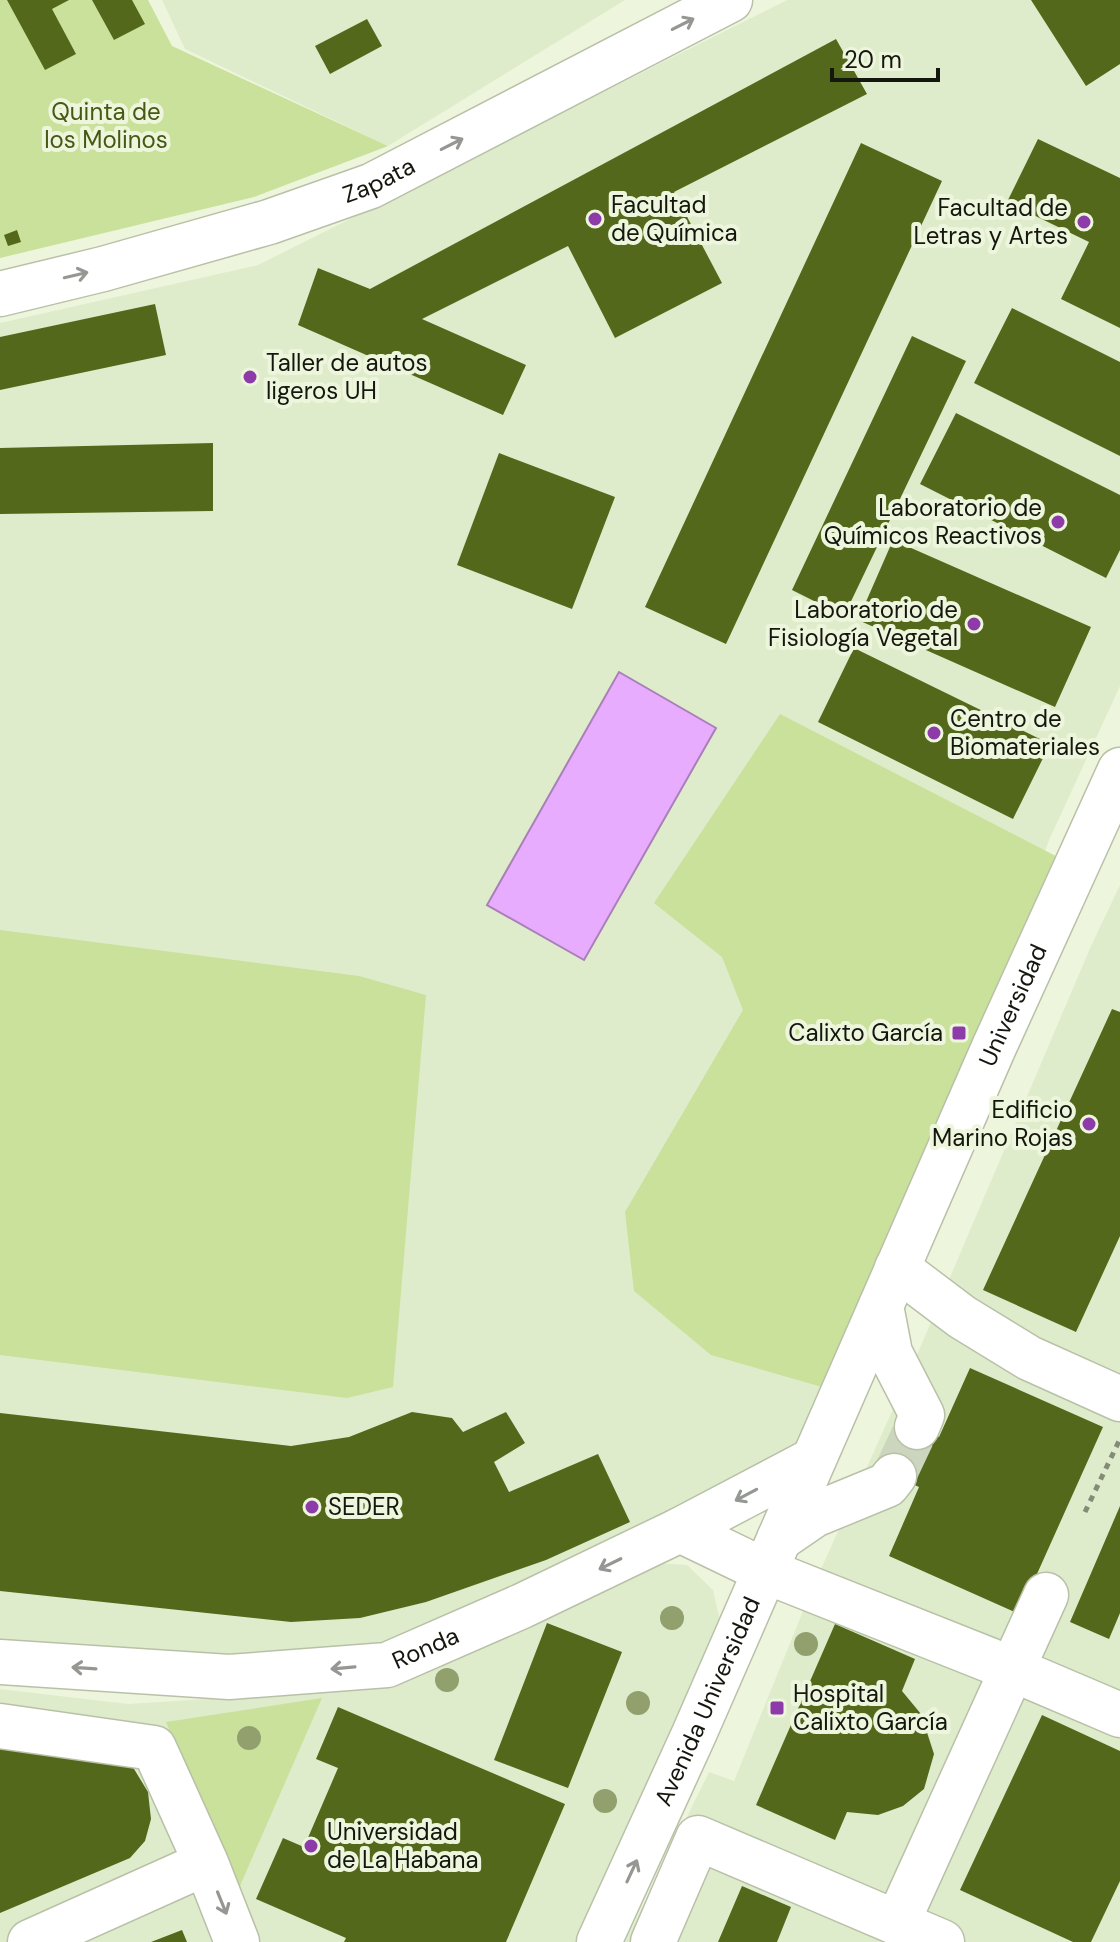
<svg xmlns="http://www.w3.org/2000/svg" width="1120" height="1942" font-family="'DM Sans',sans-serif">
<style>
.built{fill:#dfeccb}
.green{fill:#c9e19b}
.water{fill:#e8acff;stroke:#a87fb7;stroke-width:2}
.building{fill:#53681b}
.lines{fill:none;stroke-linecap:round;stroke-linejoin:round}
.minor-tunnel{stroke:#ccd5bd;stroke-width:44;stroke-dasharray:44 22;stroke-linecap:butt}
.minor-casing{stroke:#b8c1a8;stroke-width:47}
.major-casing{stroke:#b8c1a8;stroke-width:47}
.path{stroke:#858b79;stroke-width:5;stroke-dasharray:6 6;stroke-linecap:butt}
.minor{stroke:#fff;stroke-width:44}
.major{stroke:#fff;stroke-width:44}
.tree{fill:#91a06d}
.oneway{stroke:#959793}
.poi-dot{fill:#8e3baa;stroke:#edf6dc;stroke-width:3}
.labels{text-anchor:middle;stroke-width:8;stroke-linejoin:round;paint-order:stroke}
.park-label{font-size:24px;fill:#465913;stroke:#edf6dc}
.street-label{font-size:24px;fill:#14170e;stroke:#edf6dc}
.poi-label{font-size:24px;fill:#14170e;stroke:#edf6dc;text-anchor:start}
</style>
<rect width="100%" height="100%" fill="#edf6dc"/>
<path class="built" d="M 162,0 L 625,0 L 388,146 L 185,49 Z
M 787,0 L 1120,0 L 1120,686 L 1050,838 L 813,1460 L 387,1665 L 0,1662 L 0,323 L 258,265 Z
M 1120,885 L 1120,1942 L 625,1942 L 709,1772 L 734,1781 L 812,1589 L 908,1376 L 1091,946 Z
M 654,1563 L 687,1565 L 713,1590 L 721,1625 L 667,1749 L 577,1942 L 0,1942 L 0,1689 L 128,1704 L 390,1687 Z"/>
<path class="green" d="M 0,0 L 148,0 L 172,46 L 388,146 L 254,197 L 0,258 Z
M 780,714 L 1077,867 L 843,1393 L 711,1355 L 634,1291 L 625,1212 L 743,1010 L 722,957 L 654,903 Z
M 0,930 L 359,976 L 426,995 L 393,1387 L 347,1398 L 0,1355 Z
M 322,1698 L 236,1895 L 166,1722 Z"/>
<path class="water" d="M 619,672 L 716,728 L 584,960 L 487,905 Z"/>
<path class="building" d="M 7,0 L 69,0 L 52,9 L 76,54 L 45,70 Z
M 92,0 L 132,0 L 145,24 L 114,40 Z
M 1031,0 L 1120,0 L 1120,64 L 1086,86 Z
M 367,19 L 382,46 L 330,74 L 315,46 Z
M 836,39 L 867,94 L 674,192 L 722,283 L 615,338 L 568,246 L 422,319 L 526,365 L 503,415 L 298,325 L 318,268 L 370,289 Z
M 1038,139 L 1120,178 L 1120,328 L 1061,299 L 1089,242 L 1007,202 Z
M 861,143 L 942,181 L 726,644 L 645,607 Z
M 17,230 L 21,242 L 8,246 L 4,235 Z
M 155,304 L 166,355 L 0,390 L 0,337 Z
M 1012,308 L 1120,362 L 1120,456 L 974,383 Z
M 912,336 L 966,361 L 844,616 L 792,590 Z
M 956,413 L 1120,495 L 1120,550 L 1106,578 L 920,484 Z
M 213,443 L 213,511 L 0,514 L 0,448 Z
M 499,453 L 615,497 L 572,609 L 457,565 Z
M 893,540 L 1091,627 L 1055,707 L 858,620 Z
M 854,648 L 1050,744 L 1013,819 L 818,722 Z
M 1112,1009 L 1120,1012 L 1120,1236 L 1076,1332 L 983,1290 Z
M 970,1368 L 1103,1427 L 1019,1614 L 889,1556 L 919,1487 L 887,1473 L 909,1423 L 939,1437 Z
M 412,1412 L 452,1418 L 463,1432 L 506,1412 L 525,1443 L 494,1462 L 509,1492 L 598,1454 L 630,1522 L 546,1560 L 426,1602 L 360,1618 L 291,1622 L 0,1591 L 0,1413 L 291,1446 L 349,1437 Z
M 1120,1506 L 1120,1613 L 1109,1639 L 1070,1622 Z
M 547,1623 L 622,1652 L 568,1788 L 494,1760 Z
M 835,1624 L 915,1659 L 902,1691 L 921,1714 L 934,1754 L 924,1789 L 903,1806 L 878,1815 L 847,1812 L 835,1840 L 756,1805 Z
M 338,1707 L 565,1804 L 506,1942 L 344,1942 L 346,1938 L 256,1899 L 283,1838 L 304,1847 L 338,1768 L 316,1759 Z
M 1042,1715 L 1120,1751 L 1120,1881 L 1091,1942 L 1073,1942 L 960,1890 Z
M 0,1746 L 131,1764 L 148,1792 L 151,1819 L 145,1841 L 130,1858 L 0,1913 Z
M 742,1886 L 791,1907 L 777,1942 L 718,1942 Z
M 182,1930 L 187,1942 L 151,1942 Z"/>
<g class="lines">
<path class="minor-tunnel" d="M 894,1476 L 917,1427"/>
<g class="minor-casing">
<path id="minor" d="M 897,1268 L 962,1317 L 1029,1358 L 1120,1399
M 881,1306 L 890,1353 L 922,1415 L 917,1427
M 779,1539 L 814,1515 L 887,1485 L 894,1476
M 765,1571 L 1012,1669 L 1120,1715
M 0,1726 L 154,1748 L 206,1863 L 237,1942
M 898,1921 L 1046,1595
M 30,1942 L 206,1863
M 653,1942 L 698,1838 L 942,1942"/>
</g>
<g class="major-casing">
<g id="major">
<path id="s1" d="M 0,294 L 103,269 L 269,222 L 371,186 L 730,0"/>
<path d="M 680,1530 L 765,1571"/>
<path id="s2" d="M 0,1662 L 229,1677 L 387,1665 L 522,1606 L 680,1530 L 813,1460"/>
<path id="s3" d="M 599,1942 L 694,1734 L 994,1047 L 1120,770"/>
</g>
</g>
<path class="path" d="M 1085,1512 L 1120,1439"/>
<use href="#minor" class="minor"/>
<use href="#major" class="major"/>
</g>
<g class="tree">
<circle cx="672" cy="1618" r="12"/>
<circle cx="806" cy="1644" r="12"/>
<circle cx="447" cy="1680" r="12"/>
<circle cx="638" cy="1703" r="12"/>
<circle cx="249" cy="1738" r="12"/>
<circle cx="605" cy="1801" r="12"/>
</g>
<defs><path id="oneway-shaft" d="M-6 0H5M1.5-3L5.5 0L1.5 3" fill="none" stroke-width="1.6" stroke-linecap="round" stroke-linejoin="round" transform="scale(2)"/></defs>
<g class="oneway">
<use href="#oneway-shaft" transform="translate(683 24) rotate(-27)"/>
<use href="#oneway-shaft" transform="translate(452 144) rotate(-27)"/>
<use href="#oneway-shaft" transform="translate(76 275) rotate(-13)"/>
<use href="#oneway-shaft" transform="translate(746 1495) rotate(152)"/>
<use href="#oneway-shaft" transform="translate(610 1564) rotate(154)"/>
<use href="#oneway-shaft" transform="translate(84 1668) rotate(-176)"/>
<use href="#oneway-shaft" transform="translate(343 1668) rotate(175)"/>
<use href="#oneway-shaft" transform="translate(632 1871) rotate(-65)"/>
<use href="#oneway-shaft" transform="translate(222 1903) rotate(68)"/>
</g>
<g class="poi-dot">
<circle cx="595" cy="219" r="8"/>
<circle cx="1084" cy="222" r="8"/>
<circle cx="250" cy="377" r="8"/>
<circle cx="1058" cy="522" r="8"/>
<circle cx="974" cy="624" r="8"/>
<circle cx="934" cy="733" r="8"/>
<rect x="951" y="1025" width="16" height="16" rx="4"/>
<circle cx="1089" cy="1124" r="8"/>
<circle cx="312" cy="1507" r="8"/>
<rect x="769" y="1700" width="16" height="16" rx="4"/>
<circle cx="311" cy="1846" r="8"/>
</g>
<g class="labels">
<g class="park-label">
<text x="106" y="120">Quinta de<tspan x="106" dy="28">los Molinos</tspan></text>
</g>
<g class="street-label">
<text dy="8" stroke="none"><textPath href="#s1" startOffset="396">Zapata</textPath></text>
<text dy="8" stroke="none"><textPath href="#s3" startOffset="1024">Universidad</textPath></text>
<text dy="8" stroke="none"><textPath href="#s2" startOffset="430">Ronda</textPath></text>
<text dy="8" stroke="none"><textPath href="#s3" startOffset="264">Avenida Universidad</textPath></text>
</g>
<g class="poi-label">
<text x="611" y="213">Facultad<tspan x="611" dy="28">de Química</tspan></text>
<text x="1068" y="216" text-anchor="end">Facultad de<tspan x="1068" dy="28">Letras y Artes</tspan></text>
<text x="266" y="371">Taller de autos<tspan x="266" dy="28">ligeros UH</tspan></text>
<text x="1042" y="516" text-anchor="end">Laboratorio de<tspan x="1042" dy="28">Químicos Reactivos</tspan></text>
<text x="958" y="618" text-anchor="end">Laboratorio de<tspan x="958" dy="28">Fisiología Vegetal</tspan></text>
<text x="950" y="727">Centro de<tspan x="950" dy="28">Biomateriales</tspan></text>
<text x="943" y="1041" text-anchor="end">Calixto García</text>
<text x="1073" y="1118" text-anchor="end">Edificio<tspan x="1073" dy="28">Marino Rojas</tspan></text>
<text x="328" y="1515">SEDER</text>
<text x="793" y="1702">Hospital<tspan x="793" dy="28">Calixto García</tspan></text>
<text x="327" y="1840">Universidad<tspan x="327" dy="28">de La Habana</tspan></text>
</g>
</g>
<path d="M832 68v12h106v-12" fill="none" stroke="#14170e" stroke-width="4"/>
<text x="844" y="68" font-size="24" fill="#14170e" stroke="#edf6dc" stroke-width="6" paint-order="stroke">20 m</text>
</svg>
